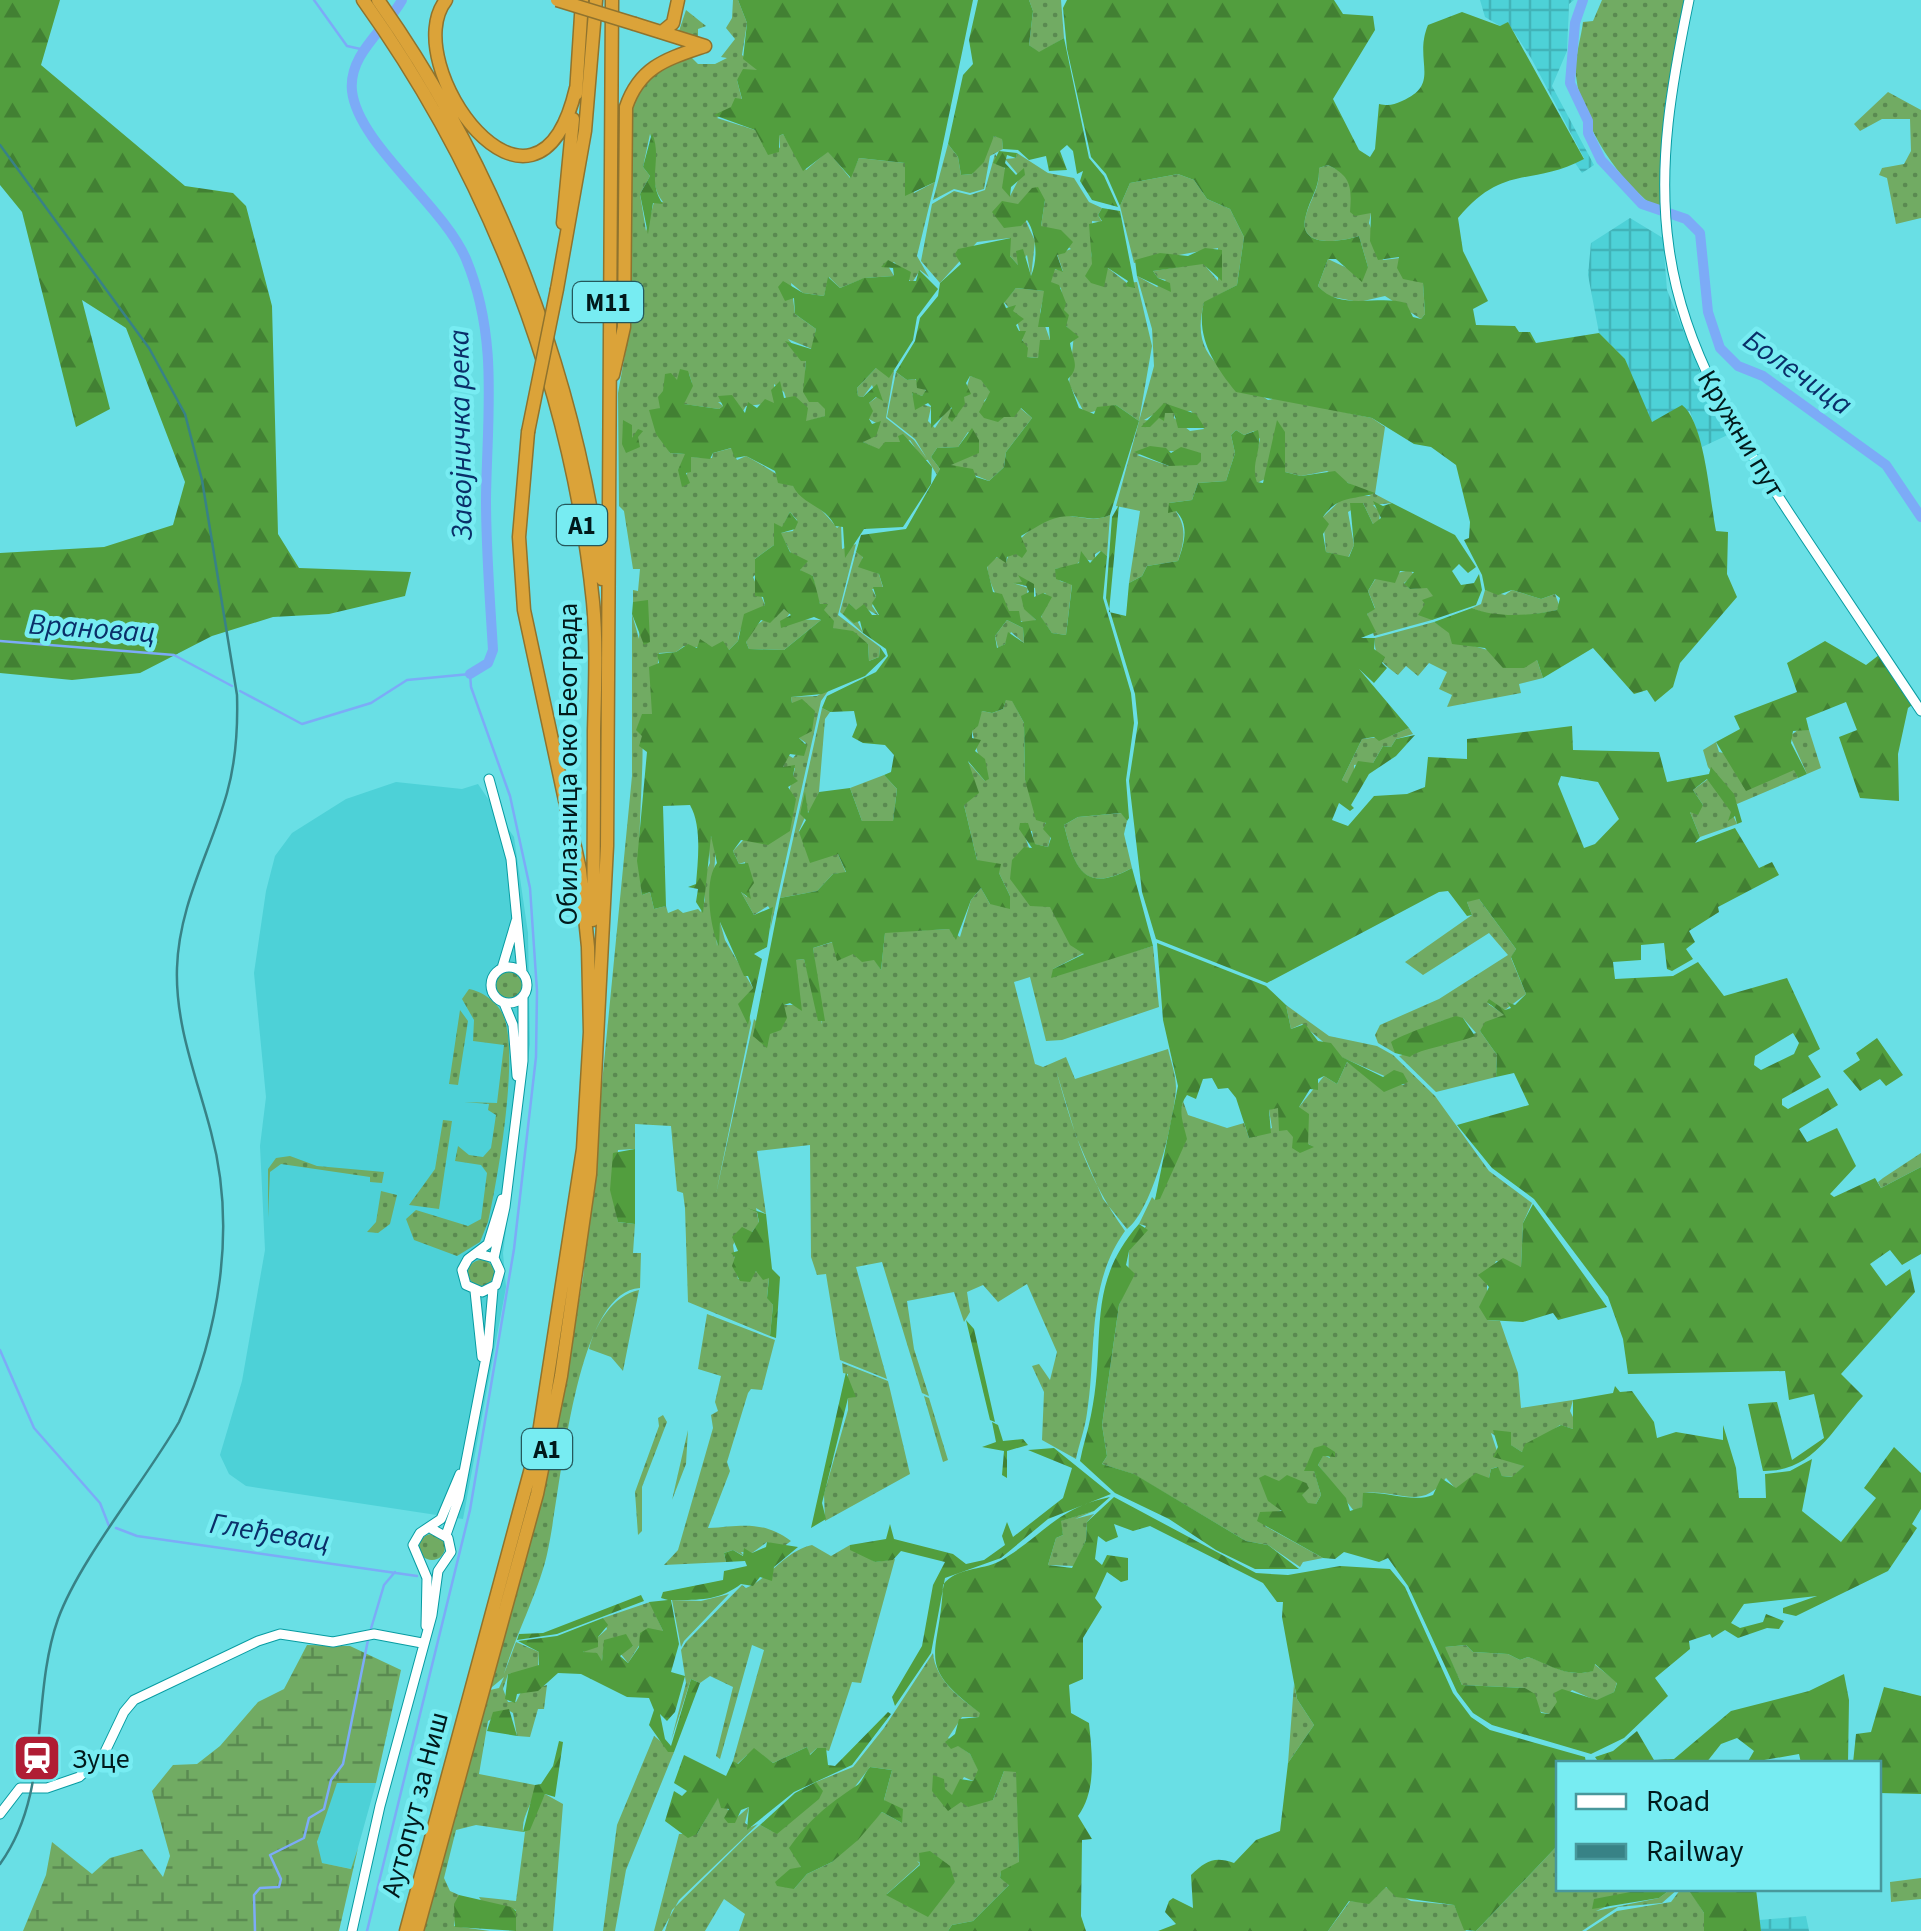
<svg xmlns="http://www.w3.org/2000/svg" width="1921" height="1931" font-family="'Source Sans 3',sans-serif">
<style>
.built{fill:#4dd1d7}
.industrial{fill:url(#industrial-grid)}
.grass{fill:url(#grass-dots);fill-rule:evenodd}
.forest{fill:url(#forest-firs);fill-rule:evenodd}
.wetland{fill:url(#wetland-marsh)}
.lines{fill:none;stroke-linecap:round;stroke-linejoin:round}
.stream{stroke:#7cabf7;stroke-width:2.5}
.river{stroke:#7cabf7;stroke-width:10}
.tertiary-casing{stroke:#079ca2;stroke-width:11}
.secondary-casing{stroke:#079ca2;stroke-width:11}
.motorway-casing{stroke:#8f732e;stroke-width:15}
.tertiary{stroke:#fff;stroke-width:9}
.secondary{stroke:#fff;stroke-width:9}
.motorway{stroke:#dba339;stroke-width:12}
.rail{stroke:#388286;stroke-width:2.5}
.motorway-bridge-casing{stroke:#8f732e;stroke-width:15;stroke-linecap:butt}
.motorway-bridge{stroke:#dba339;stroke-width:12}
.labels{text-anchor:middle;stroke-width:9;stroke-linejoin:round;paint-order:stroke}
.shield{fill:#77ecf2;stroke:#24585c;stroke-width:2.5}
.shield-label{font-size:25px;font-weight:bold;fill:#01191b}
.street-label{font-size:28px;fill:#01191b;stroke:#77ecf2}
.poi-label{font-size:28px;fill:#01191b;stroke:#77ecf2;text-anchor:start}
.water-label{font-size:30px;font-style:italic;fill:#0a2f69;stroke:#77ecf2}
</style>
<defs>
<pattern id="industrial-grid" width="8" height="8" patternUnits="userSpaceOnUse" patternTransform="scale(2.5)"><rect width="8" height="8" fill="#4dd1d7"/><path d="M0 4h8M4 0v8" fill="none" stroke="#41b3b8"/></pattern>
<pattern id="grass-dots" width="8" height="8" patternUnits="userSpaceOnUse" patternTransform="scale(2.5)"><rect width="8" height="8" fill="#71ab63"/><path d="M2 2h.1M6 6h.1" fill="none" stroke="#5a8a51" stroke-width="1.8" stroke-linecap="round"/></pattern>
<pattern id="forest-firs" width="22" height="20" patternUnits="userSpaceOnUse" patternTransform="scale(2.5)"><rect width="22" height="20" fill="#529e3e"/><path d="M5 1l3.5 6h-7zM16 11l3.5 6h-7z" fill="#428033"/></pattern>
<pattern id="wetland-marsh" width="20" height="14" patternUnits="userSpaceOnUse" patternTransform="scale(2.5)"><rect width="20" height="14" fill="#71ab63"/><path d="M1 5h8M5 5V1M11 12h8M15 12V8" fill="none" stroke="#5a8a51"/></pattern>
</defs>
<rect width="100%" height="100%" fill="#69dfe5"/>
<path class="built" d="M 396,782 L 462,789 L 478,784 L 514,837 L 528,933 L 530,1044 L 503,1253 L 506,1287 L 463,1519 L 246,1486 L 229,1474 L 220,1455 L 242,1381 L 265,1250 L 260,1146 L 266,1097 L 254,973 L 266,891 L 275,856 L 292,833 L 346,799 Z
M 345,1780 L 376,1783 L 352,1869 L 321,1863 L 317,1843 L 325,1810 L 337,1783 Z"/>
<path class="industrial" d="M 1480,0 L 1574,0 L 1569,4 L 1567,51 L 1552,86 L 1594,165 L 1582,173 L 1575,163 L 1584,158 L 1531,58 L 1508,23 L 1500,26 L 1485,17 Z
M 1630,218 L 1663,238 L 1667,290 L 1709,394 L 1732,433 L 1702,447 L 1690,411 L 1652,422 L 1646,416 L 1625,359 L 1599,333 L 1588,275 L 1591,243 Z
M 1806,1916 L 1809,1931 L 1761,1931 L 1759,1920 Z"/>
<path class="grass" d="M 733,0 L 738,0 L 747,23 L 742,55 L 758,70 L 737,80 L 742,100 L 717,118 L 755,130 L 780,148 L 779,136 L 783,134 L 806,170 L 828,151 L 850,178 L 859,158 L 905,163 L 914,193 L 935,182 L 917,256 L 929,277 L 920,270 L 912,283 L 894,262 L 888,266 L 894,276 L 865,278 L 840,288 L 829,277 L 824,296 L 803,293 L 791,283 L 795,314 L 816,329 L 812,349 L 788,339 L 806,360 L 805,375 L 828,412 L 826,416 L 805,422 L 791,398 L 787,401 L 784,392 L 774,384 L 774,403 L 746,406 L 742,413 L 738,404 L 718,402 L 723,406 L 719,409 L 683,404 L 692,383 L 689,374 L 679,373 L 679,379 L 664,391 L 660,408 L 651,414 L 670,453 L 685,454 L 686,478 L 691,457 L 712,458 L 713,453 L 732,448 L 737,460 L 746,456 C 780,474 816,500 837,528 L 841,525 L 842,549 L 856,544 L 838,615 L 880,647 L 879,657 L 869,661 L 868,644 L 833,628 L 817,598 L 813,576 L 802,573 L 780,533 L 793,531 L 797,520 L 790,512 L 774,545 L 755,559 L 758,572 L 753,577 L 765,605 C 753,613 739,624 738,641 L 729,650 L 684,646 L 676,652 L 659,653 L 652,715 L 642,725 C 645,780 635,837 642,895 L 650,892 L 654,909 L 666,906 L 668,913 L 678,909 L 683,913 L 698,909 L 701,912 L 705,900 L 703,878 L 710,863 L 708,836 L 713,838 C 719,863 710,882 711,908 C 711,922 717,934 717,946 L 720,922 L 725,940 L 753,988 L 745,998 L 751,1023 L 716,1194 L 754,1019 L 769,1034 L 784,1005 L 796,1005 L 796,960 L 804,959 L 822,1024 L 813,948 L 833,942 L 875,960 L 881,970 L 885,932 L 949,929 L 960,937 L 971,900 L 981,888 L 990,904 L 1010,896 L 999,873 L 977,860 L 964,805 L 967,761 L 985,781 L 972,731 L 982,711 L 992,713 L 1003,709 L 1006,699 L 1012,700 L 1024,723 L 1025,780 L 1051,835 L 1048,847 L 1034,844 L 1032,831 L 1023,831 L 1050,906 L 1084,953 L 1053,969 L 1075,968 L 1153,946 L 1159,1007 L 1062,1040 L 1046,1041 L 1030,977 L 1014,982 L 1035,1064 L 1043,1067 L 1066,1057 L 1075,1079 L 1168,1049 C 1171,1062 1176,1075 1176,1088 C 1174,1121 1153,1210 1127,1229 L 1103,1199 L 1076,1136 L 1056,1070 C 1073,1131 1088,1179 1125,1231 C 1086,1285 1097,1351 1087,1413 C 1085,1429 1079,1444 1076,1459 L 1042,1440 L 1044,1392 L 1032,1366 L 1039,1364 L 1050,1380 L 1057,1352 L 1027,1284 L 998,1302 L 983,1285 L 967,1292 L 970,1312 L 964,1322 L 954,1292 L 907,1301 L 914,1349 L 929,1396 L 922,1393 L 882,1262 L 856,1267 L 887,1379 L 840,1360 L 826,1274 L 817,1275 L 811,1257 L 810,1145 L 757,1151 L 766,1214 L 756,1208 L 759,1223 L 751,1233 L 742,1228 L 733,1245 L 738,1279 L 757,1271 L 769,1278 L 767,1297 L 773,1305 L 770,1336 L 688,1302 L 685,1208 L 683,1193 L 677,1191 L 671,1126 L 635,1124 L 635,1149 L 618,1150 L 614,1196 L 618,1222 L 635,1224 L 633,1253 L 641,1253 L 640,1288 C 570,1292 561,1512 544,1566 C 533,1603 515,1637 504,1674 L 516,1642 L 539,1652 L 538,1669 L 508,1674 L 503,1689 L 508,1702 L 516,1702 L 521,1692 L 547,1685 L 544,1709 L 538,1709 L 530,1737 L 517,1736 L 513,1713 L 508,1710 L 488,1721 L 479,1774 L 535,1785 C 536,1801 521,1814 523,1832 L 476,1825 L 456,1830 L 444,1878 L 450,1891 L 459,1895 L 454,1926 L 490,1931 L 424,1931 L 481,1718 L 490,1690 L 499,1688 L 504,1677 L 491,1688 L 545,1486 L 583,1278 L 632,776 L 632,614 L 639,639 L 641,602 L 633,602 L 633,590 L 638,591 L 640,569 L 633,569 L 624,511 L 619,506 L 618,393 L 628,338 L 628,112 L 648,74 L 691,57 L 698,64 L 715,64 L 727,58 L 721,57 L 735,39 L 726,28 L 732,18 ZM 650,134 C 659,158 647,183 663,202 L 654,202 L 646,231 L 640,194 L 650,176 L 643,167 Z
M 1029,0 L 1061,0 L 1064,38 L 1039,53 L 1029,45 L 1033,11 Z
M 1602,0 L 1684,0 L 1665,104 L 1660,211 C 1619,182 1582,128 1576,76 C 1574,59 1581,39 1583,22 L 1593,21 Z
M 686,10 L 706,26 L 698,29 L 698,37 L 679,31 Z
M 1888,92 L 1921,110 L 1921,218 L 1896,224 L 1887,178 L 1879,175 L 1882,168 L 1904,164 L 1911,151 L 1910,119 L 1882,119 L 1860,131 L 1854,124 Z
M 994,136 L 1002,138 L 1003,149 L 990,156 L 984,189 L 970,193 L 954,189 L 933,200 L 948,144 L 958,157 L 961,175 L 972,174 Z
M 1017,153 L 1048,173 L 1074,178 L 1089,202 L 1102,208 L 1098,215 L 1102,222 L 1092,221 L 1091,254 L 1098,281 L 1108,268 L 1127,283 L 1137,282 L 1152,346 L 1139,421 L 1116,405 L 1085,414 L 1069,384 L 1074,334 L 1066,326 L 1061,288 L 1050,282 L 1054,269 L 1063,271 L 1057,254 L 1071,249 L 1041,226 L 1045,200 L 1018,204 L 1035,241 L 1031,277 L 1027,255 L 1018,265 L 1010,256 L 1010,238 L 977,242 L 940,283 L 921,261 L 932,204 L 954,191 L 970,195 L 985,190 L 995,154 L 1005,169 L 1010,196 L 1020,177 L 1005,159 L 1016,158 Z
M 1328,165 L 1342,172 L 1371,213 L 1369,223 L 1383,260 L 1400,258 L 1400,263 L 1423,283 L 1425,314 L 1421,319 L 1385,296 L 1359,302 L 1327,296 L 1318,286 L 1328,259 L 1349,269 L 1368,267 L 1359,236 C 1340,242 1296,249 1306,215 C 1311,198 1320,188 1319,168 Z
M 1178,174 L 1194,180 L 1207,199 L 1230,209 L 1244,237 L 1237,285 L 1204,303 C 1189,360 1227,371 1268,400 L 1278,398 L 1372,418 L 1385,427 L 1375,494 L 1392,503 L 1373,505 L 1380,512 L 1379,523 L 1373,524 L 1363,503 L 1348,512 L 1354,545 L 1348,558 L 1326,552 L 1323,517 L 1345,496 L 1371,496 L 1327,471 L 1301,476 L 1285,472 L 1285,432 L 1267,478 L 1257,483 L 1252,471 L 1260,439 L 1254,431 L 1244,435 L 1236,430 L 1231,435 L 1235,453 L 1226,481 L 1198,483 L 1192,500 L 1169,503 C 1187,522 1186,537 1178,561 L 1147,566 L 1142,576 L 1129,583 L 1140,511 L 1116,506 L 1154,366 L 1152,329 L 1137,276 L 1157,287 L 1166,280 L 1158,278 L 1153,271 L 1203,263 L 1218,281 L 1218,248 L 1134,263 L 1120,206 L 1130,183 ZM 1191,411 L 1204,429 L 1190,431 L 1174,418 L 1175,413 L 1165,413 L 1154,421 L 1144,420 L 1158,412 ZM 1154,450 L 1200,453 L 1169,466 L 1137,455 Z
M 1016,288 L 1045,291 L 1040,312 L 1050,340 L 1043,340 L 1038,358 L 1027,357 L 1016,317 L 1004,302 Z
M 876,368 L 894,371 L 886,418 L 914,440 L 928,460 L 923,460 L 910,440 L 879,450 L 863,442 L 876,423 L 869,419 L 869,403 L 877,397 L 872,385 L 863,397 L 858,396 L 857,388 Z
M 896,372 L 907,380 L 915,379 L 926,391 L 922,396 L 912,393 L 915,402 L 931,407 L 928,421 L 935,428 L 948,408 L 954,410 L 964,397 L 970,376 L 981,379 L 991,393 L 984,401 L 1003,417 L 1020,408 L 1032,418 L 1006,452 L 1004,467 L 989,481 L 950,465 L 965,456 L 976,438 L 968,432 L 958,447 L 937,448 L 931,457 L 940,469 L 937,475 L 915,439 L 887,417 Z
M 1110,515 L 1107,556 L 1100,551 L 1095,554 L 1095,561 L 1082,559 L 1075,566 L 1055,569 L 1060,581 L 1072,584 L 1066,635 L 1052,633 L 1041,618 L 1048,597 L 1045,593 L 1036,597 L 1035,588 L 1013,583 L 1028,588 L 1024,608 L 1036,620 L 1028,624 C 1006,617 988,589 987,563 L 998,557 L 1006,562 C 1013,541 1038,519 1062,516 C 1080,515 1092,523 1110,515 Z
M 856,552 L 863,556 L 861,564 L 879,574 L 883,588 L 872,589 L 876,597 L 872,606 L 879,616 L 865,608 L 856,611 L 849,603 L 863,633 L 840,612 Z
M 1410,570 L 1414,575 L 1404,583 L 1410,589 L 1427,587 L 1434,596 L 1422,611 L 1432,620 L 1374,636 L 1367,614 L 1375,608 L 1368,591 L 1376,578 Z
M 1485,590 L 1505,595 L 1512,590 L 1541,599 L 1555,594 L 1559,605 L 1557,610 C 1531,616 1497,621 1472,608 L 1481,604 Z
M 784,609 L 791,611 L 786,619 L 821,620 L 784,650 L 749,649 L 746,642 C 753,623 767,618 784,609 Z
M 1007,620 L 1023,628 L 1024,643 L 1011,632 L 1005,644 L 998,648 L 995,636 Z
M 1434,622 L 1470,645 L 1530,662 L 1537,660 L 1543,678 L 1519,684 L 1521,693 L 1447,707 L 1452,695 L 1439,689 L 1447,672 L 1429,663 L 1418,676 L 1406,666 L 1398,675 C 1384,665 1373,656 1375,638 Z
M 831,687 L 821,701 L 770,931 L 772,912 L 768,906 L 754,915 L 741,892 L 747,897 L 745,862 L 739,864 L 733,851 L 789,792 L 795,768 L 783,767 L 788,755 L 793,758 L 806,743 L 799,738 L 791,697 L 817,696 Z
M 822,708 L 830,712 L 825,719 L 819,792 L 812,811 L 800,813 L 806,815 L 799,831 L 808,852 L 838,854 L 846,873 L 833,874 L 817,891 L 780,898 Z
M 1409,728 L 1413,734 L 1396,739 L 1391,747 L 1383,746 L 1373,763 L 1354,765 L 1354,774 L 1346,784 L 1342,780 L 1362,739 L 1390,736 Z
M 1799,729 L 1809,730 L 1821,768 L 1807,774 L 1790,736 Z
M 1716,742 L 1719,752 L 1795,770 L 1798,778 L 1737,804 L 1708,767 L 1703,750 Z
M 884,775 L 897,789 L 893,821 L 862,821 L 850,788 Z
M 1708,779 L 1725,798 L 1737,824 L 1700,837 L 1690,812 L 1703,805 L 1693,790 Z
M 1122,813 L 1127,821 L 1124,834 L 1132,868 C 1083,894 1075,869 1064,825 L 1078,817 Z
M 1471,899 L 1479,899 L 1516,949 L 1511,958 L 1526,994 L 1505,1010 L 1487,1003 L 1505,1015 L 1480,1031 L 1497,1055 L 1496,1077 L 1436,1092 L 1399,1056 L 1476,1033 L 1463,1018 L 1441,1021 L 1395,1053 L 1378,1043 L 1375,1035 L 1380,1025 L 1439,999 L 1508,955 L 1489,933 L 1423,975 L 1405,962 L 1472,915 L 1467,902 Z
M496 985a13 13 0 1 1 26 0a13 13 0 1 1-26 0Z
M 469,989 C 482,991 499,1003 504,1017 C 519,1057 498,1178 488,1222 L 480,1242 L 457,1256 L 414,1240 L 406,1219 L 416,1210 L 468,1226 L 481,1219 L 487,1173 L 481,1165 L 455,1161 L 458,1146 L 469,1155 L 483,1157 L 491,1148 L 496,1115 L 488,1110 L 489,1104 L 464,1102 L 497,1103 L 504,1045 L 473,1041 L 474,1020 L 462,999 Z
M 1286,1005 L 1329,1036 L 1377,1046 L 1393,1055 L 1435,1096 L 1489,1171 L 1532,1203 L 1523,1223 L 1521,1267 L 1496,1261 L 1487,1281 L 1487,1320 L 1500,1321 L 1518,1373 L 1521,1408 L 1573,1400 L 1570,1411 L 1577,1425 L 1573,1429 L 1560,1425 L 1522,1452 L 1491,1433 L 1497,1451 L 1524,1466 L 1513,1477 L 1502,1476 L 1497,1467 L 1491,1469 L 1489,1478 L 1456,1489 L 1446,1478 C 1421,1512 1400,1489 1364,1493 L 1362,1507 L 1354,1511 L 1318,1465 L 1323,1455 L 1330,1458 L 1324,1446 L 1314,1470 L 1321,1495 L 1316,1504 L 1308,1504 L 1301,1495 L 1304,1489 L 1279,1481 L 1267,1488 L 1282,1510 L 1271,1514 L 1265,1526 L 1323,1558 L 1303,1562 L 1300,1567 L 1268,1545 L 1246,1541 L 1133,1474 L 1102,1464 L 1107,1456 L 1102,1425 L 1119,1305 L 1128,1284 L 1129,1251 L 1146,1226 L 1139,1224 L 1152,1197 L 1155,1200 L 1183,1101 L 1188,1115 L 1227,1128 L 1244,1123 L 1249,1138 L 1272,1128 L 1269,1110 L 1274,1107 L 1279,1108 L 1279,1130 L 1287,1129 L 1313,1147 L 1308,1144 L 1299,1107 L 1324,1076 L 1337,1084 L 1347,1062 L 1376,1083 L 1405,1085 L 1341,1057 L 1302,1024 L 1291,1029 Z
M 460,1010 L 468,1021 L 458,1085 L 449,1084 Z
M 443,1120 L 452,1121 L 439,1209 L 409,1205 L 435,1169 Z
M 1921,1153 L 1921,1167 L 1881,1188 L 1878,1182 L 1883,1178 Z
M 290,1156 L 317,1166 L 384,1172 L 382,1183 L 370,1182 L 370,1177 L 281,1164 L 270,1172 L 268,1218 L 268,1169 L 276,1158 Z
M 381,1191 L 397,1195 L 390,1224 L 378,1233 L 367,1232 L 376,1222 Z
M468 1273a13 13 0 1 1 26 0a13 13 0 1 1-26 0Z
M 639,1290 L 623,1371 L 611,1357 L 589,1349 C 595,1325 613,1295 639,1290 Z
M 707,1314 L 775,1340 L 762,1390 L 751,1389 L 748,1393 L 727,1462 L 730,1471 L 708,1528 C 742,1526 762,1520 791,1541 L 783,1547 L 767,1542 L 752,1553 L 741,1552 L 744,1556 L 733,1550 L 724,1553 L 726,1562 L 664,1565 L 678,1550 L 713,1428 L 711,1415 L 718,1411 L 715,1402 L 721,1376 L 698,1369 Z
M 842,1363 L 888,1381 L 910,1474 L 825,1521 L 824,1494 L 848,1410 L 848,1374 L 843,1373 Z
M 924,1396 L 929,1398 L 948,1460 L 943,1462 Z
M 663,1415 L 667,1422 L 642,1487 L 642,1531 L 638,1535 L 635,1492 L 659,1426 L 658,1418 Z
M 688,1430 L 686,1464 L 672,1500 Z
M 1094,1511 L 1075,1519 L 1094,1514 L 1087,1522 L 1086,1540 L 1074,1566 L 1048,1565 L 1056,1538 L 1063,1535 L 1060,1521 Z
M419 1547a13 13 0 1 1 26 0a13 13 0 1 1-26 0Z
M 812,1545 L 831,1556 L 850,1545 L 875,1562 L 895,1559 L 861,1683 L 852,1682 L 829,1751 L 817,1748 L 809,1755 L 807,1747 L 773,1763 L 763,1756 L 747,1755 L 736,1765 L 733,1761 L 764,1650 L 752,1645 L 720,1759 L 716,1756 L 733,1687 L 710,1676 L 700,1683 L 691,1679 L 671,1741 L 686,1683 L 681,1650 L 686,1642 L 742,1585 L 746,1588 C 771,1577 785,1551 812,1545 Z
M 729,1594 L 684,1641 L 681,1647 L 672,1600 L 701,1601 Z
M 650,1602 L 663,1631 L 640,1644 L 628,1663 L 620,1653 L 633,1646 L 604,1647 L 602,1661 L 584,1655 L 584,1649 L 596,1647 L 598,1637 L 607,1629 L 603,1618 Z
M 1466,1645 L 1473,1652 L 1508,1654 L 1520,1660 L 1528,1657 C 1551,1664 1566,1678 1592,1671 L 1594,1664 L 1617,1682 L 1614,1692 L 1597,1701 L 1572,1690 L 1549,1714 L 1541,1712 L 1525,1688 L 1462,1685 L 1444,1647 Z
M 933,1653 C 935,1679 960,1699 980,1712 L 980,1717 L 962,1717 L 948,1738 L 970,1754 L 979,1770 L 973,1781 L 964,1777 L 952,1796 L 944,1789 L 932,1790 L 961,1802 L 993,1800 L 1004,1771 L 1011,1768 L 1017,1772 L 1019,1863 L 1001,1872 L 1000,1878 L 1010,1884 L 973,1921 L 952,1925 L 948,1931 L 739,1931 L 745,1914 L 724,1899 L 705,1931 L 665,1931 L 672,1910 L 747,1836 L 760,1825 L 772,1831 C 793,1821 818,1803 816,1782 L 853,1767 L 884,1728 ZM 870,1767 L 892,1770 L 884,1800 L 902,1823 L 882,1812 L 832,1862 L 807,1874 L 794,1889 L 801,1866 L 798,1861 ZM 917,1861 L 955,1882 L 905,1903 L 887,1894 L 920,1864 Z
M 1294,1684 L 1297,1699 L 1314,1725 L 1288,1763 Z
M 654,1736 L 674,1752 L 626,1870 L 615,1931 L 603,1931 L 617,1825 Z
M 545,1794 L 563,1804 L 553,1931 L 516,1931 L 516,1910 L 482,1902 L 479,1897 L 516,1901 L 525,1832 Z
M 718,1797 L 735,1819 L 749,1807 L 745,1823 L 751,1827 L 758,1824 L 679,1900 L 662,1931 L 654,1931 L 679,1834 L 697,1834 Z
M 1558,1845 L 1558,1888 L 1646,1889 L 1596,1911 L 1659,1898 L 1671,1889 L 1678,1889 L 1662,1903 L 1618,1907 L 1582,1931 L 1476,1931 Z
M 1921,1878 L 1921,1899 L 1891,1902 L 1890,1882 Z
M 1385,1887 L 1411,1901 L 1454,1905 L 1466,1931 L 1328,1931 L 1350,1901 C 1364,1902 1376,1899 1385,1887 Z
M 1680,1890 L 1691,1892 L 1704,1913 L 1704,1931 L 1586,1931 L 1617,1911 L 1671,1902 Z"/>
<path class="forest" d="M 0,0 L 60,0 L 41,65 L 185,186 L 233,193 L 246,206 L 272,306 L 278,534 L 299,568 L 411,572 L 405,596 L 329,614 L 273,617 L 212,636 L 140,673 L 72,680 L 0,673 L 0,553 L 104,547 L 173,525 L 185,482 L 126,328 L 82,300 L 110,409 L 76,427 L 22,212 L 0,185 Z
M 738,0 L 973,0 L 935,182 L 905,196 L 905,163 L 859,158 L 851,178 L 828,152 L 803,171 L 783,134 L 779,136 L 779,152 L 768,155 L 755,130 L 714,115 L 731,107 L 735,98 L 742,99 L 737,80 L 743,69 L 757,70 L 743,59 L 747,23 Z
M 978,0 L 1029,0 L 1033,11 L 1029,45 L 1039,52 L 1064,38 L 1089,158 L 1104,176 L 1118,207 L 1092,200 L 1080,181 L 1083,171 L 1077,174 L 1073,151 L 1067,145 L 1060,151 L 1067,170 L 1049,171 L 1046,156 L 1029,160 L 1018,150 L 1003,149 L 1002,139 L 994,136 L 984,162 L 972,174 L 961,175 L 958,157 L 948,144 L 963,75 L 973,64 L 969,40 Z
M 1067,0 L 1334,0 L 1343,14 L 1373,16 L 1375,30 L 1333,99 L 1359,150 L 1370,157 L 1375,149 L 1379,104 C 1389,106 1393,105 1402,101 C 1442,84 1413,61 1428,25 L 1462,12 L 1500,26 L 1508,22 L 1584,159 C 1531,187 1504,163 1458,218 L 1463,251 L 1488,301 L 1473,309 L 1476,325 L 1515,326 L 1519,332 L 1530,332 L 1536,343 L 1599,333 L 1625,359 L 1652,422 L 1682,405 C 1705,422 1710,502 1716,531 L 1728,532 L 1727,574 L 1737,597 L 1680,663 L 1673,687 L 1655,702 L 1647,690 L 1634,694 L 1593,648 L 1543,678 L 1537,660 L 1524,668 L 1503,668 L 1485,648 L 1452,644 L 1449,633 L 1434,622 L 1472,608 C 1496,618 1530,616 1557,610 L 1560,598 L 1555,594 L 1541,599 L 1512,590 L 1498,595 L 1485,590 L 1482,575 L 1464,540 L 1469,538 L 1470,522 L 1456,465 L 1431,447 L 1414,444 L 1372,418 L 1236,392 C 1215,366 1195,337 1204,302 L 1237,285 L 1244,237 L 1230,209 L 1207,199 L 1194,180 L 1178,174 L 1130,183 L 1120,206 L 1106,174 L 1091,157 L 1067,49 L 1063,8 ZM 1328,165 C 1351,176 1352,187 1350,212 L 1355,216 L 1371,213 L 1370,241 L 1378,260 L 1399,257 L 1397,268 L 1403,279 L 1423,283 L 1425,314 L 1421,319 L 1413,317 L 1406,303 C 1378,294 1340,312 1318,286 L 1328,259 L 1336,259 L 1362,282 L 1368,267 L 1359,236 C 1340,242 1296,249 1306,215 C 1310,198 1320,188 1319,168 Z
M 652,133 C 663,158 646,181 663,204 L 653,203 L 648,234 L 640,194 L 650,176 L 643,167 Z
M 999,151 L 1017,153 L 1016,158 L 1007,155 L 1005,163 L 1016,175 L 1024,168 L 1025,175 L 1011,187 L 1010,197 L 1002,188 L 1005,168 L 993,163 Z
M 1038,187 L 1045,200 L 1041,226 L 1061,230 L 1073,242 L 1065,253 L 1057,255 L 1063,272 L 1055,269 L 1051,282 L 1059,285 L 1066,303 L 1064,310 L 1069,315 L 1066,326 L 1079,337 L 1070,343 C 1072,358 1081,366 1068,379 L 1079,408 L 1094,414 L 1097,407 L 1116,405 L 1139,421 L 1110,515 C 1092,523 1078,514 1060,517 C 1047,519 1032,530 1021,536 L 1027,551 L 1022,558 L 1016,554 L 1007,557 L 1006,563 L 997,557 L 987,567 L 993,592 L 1002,594 L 1009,611 L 1019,611 L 1021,622 L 1036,620 L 1024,609 L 1021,596 L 1029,592 L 1026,585 L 1013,583 L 1022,582 L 1018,575 L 1034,584 L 1034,597 L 1043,593 L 1052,597 L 1041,617 L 1052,633 L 1066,635 L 1072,585 L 1056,579 L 1055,569 L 1079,563 L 1081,551 L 1090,563 L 1101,551 L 1107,556 L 1103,598 L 1131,693 L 1134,723 L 1126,780 L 1129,818 L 1127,821 L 1121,813 L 1078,817 L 1064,825 C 1075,869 1084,894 1132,868 L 1153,946 L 1051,978 L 1053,969 L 1084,954 L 1070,945 L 1050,907 L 1030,906 L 1010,879 L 1012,860 L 1024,847 L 1032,848 L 1019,829 L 1020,823 L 1028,823 L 1035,844 L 1048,847 L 1051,838 L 1043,829 L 1046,823 L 1036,820 L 1025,780 L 1024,723 L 1012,701 L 1006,700 L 1003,709 L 992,713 L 982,711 L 978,726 L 972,731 L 972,738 L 981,740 L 975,751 L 985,759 L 989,779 L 985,781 L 968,761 L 979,793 L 964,805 L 977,860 L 1001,864 L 999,873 L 1010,896 L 1010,909 L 990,904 L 981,888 L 971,900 L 956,940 L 949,929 L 885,933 L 881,970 L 874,960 L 862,962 L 853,954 L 837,961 L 832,942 L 813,948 L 825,1021 L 818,1021 L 804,959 L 796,960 L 802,1011 L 790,1003 L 784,1005 L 787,1018 L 781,1030 L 770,1034 L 767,1048 L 753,1036 L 780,898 L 817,891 L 833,874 L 846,872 L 838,854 L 810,863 L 799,832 L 806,820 L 800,814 L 805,792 L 808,813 L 819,792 L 850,788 L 862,821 L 893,821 L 897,789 L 884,775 L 891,772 L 894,755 L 885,745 L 863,743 L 852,737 L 857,725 L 854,711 L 830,712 L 822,708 L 827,696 L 876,672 L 888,656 L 886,649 L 863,633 L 860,621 L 854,623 L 843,614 L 849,603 L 856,610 L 864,604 L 872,615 L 879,615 L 872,603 L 876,597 L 873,587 L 883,587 L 879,574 L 858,567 L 863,557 L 856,552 L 861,535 L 906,529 L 940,469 L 931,457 L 937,448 L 958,447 L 972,428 L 979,440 L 979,453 L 951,465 L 973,469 L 976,477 L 989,481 L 1004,467 L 1006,452 L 1032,418 L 1021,408 L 1014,417 L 1004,417 L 998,422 L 984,418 L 979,412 L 990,392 L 981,380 L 970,376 L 966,383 L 971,394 L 964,397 L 965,404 L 952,422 L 948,418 L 952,407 L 931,428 L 931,406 L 928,403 L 915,410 L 912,392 L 922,396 L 926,390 L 917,388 L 916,379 L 907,380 L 896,372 L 915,341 L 920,318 L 938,296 L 940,283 L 961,264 L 955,254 L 958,249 L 1011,238 L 1010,256 L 1018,265 L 1016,251 L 1023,249 L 1031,276 C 1038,260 1037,235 1027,220 L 1021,226 L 1004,228 L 992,212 L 1002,201 L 1018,204 L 1032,188 ZM 1016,288 L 1044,291 L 1038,327 L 1049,327 L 1050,340 L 1040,340 L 1038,358 L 1027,357 L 1028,348 L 1022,340 L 1026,331 L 1019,331 L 1016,325 L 1024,319 L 1013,311 L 1016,305 L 1006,308 L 1004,303 ZM 1007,620 L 1023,628 L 1024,643 L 1008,632 L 1005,644 L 997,648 L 995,636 Z
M 1102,208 L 1120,211 L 1135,288 L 1125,286 L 1128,281 L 1108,268 L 1104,287 L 1091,283 L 1085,276 L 1092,264 L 1089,224 L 1102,221 L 1098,215 Z
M 1205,248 L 1222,250 L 1222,281 L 1203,264 L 1153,271 L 1158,278 L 1170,283 L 1171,292 L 1137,276 L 1135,260 L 1160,253 L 1188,256 Z
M 888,260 L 911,272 L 909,281 L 916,281 L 919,270 L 938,289 L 917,317 L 913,340 L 889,378 L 876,368 L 857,388 L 858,396 L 863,397 L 877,384 L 883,401 L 876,397 L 869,403 L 873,411 L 869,419 L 872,424 L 881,421 L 876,436 L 863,442 L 879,449 L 885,442 L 900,442 L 898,436 L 903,434 L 932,467 L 931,484 L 903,527 L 864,529 L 845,558 L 843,527 L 835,526 C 825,505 802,505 793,486 L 778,483 L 775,471 L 746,456 L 735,458 L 731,448 L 713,453 L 710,459 L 691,457 L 691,472 L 686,473 L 690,483 L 682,487 L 678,470 L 685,454 L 670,453 L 656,434 L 649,410 L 660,408 L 658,397 L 663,391 L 665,374 L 671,373 L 677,380 L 680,369 L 688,371 L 693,386 L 684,404 L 719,409 L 723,406 L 718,396 L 732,395 L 745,413 L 748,402 L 757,408 L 765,399 L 774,403 L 771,390 L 780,381 L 784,398 L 795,396 L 808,408 L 806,421 L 825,416 L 825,409 L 818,402 L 809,402 L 803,392 L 806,361 L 801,361 L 785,341 L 811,349 L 816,329 L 795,314 L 794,298 L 785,301 L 778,287 L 783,281 L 803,293 L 824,296 L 828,277 L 840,288 L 864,278 L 894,276 L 893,268 L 881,267 Z
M 1164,403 L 1196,414 L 1205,428 L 1178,428 L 1174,413 L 1165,413 L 1164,421 L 1159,418 L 1150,427 L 1141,427 Z
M 623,420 L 632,425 L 632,438 L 638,429 L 643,431 L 638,437 L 640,447 L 626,453 L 622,444 Z
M 1277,420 L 1285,432 L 1285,472 L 1301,476 L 1335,471 L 1348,483 L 1375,493 C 1355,500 1338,495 1323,517 L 1329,524 L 1323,534 L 1326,552 L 1349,557 L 1354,545 L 1350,503 L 1363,503 L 1373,524 L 1381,518 L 1373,501 L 1383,506 L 1392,503 L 1455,535 L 1476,567 L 1468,573 L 1459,564 L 1452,571 L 1461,585 L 1474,583 L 1479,574 L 1482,590 L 1476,605 L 1432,620 L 1418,615 L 1425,604 L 1422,600 L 1433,596 L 1427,588 L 1410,589 L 1404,584 L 1414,572 L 1400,571 L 1395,583 L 1375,579 L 1368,591 L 1375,609 L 1367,614 L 1376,632 L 1361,638 L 1375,638 L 1374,649 L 1385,657 L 1382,663 L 1387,668 L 1374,683 L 1359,669 L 1409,728 L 1379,741 L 1374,737 L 1362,739 L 1342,780 L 1347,783 L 1358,761 L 1373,763 L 1383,746 L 1391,747 L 1396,739 L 1415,735 L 1396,756 L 1369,774 L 1351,805 L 1354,808 L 1350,811 L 1339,803 L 1332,820 L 1348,826 L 1374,796 L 1407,794 L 1425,787 L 1428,757 L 1467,759 L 1467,739 L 1572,726 L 1573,750 L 1659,752 L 1667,782 L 1709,774 L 1711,767 L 1734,794 L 1742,822 L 1737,824 L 1735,816 L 1728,821 L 1731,812 L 1707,779 L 1693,790 L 1703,805 L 1698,815 L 1690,812 L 1700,837 L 1695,843 L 1735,828 L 1759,868 L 1772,862 L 1779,875 L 1718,907 L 1719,912 L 1689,931 L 1695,942 L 1686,949 L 1693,959 L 1672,971 L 1667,969 L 1664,943 L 1641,945 L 1641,960 L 1613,962 L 1615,979 L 1673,976 L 1698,962 L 1724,996 L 1787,978 L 1820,1049 L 1808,1056 L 1821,1077 L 1782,1099 L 1782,1105 L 1788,1109 L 1828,1088 L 1838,1105 L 1799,1129 L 1807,1142 L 1837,1128 L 1856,1166 L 1830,1194 L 1834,1197 L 1875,1178 L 1881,1188 L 1921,1167 L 1921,1254 L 1902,1265 L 1890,1250 L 1870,1264 L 1886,1286 L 1910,1269 L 1915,1292 L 1841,1374 L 1863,1396 C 1832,1429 1814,1472 1763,1471 L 1748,1404 L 1777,1402 L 1792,1460 L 1824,1438 L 1814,1394 L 1789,1400 L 1785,1371 L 1628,1374 L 1623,1339 L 1608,1297 L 1534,1199 L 1492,1168 L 1457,1125 L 1529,1105 L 1514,1073 L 1496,1077 L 1497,1055 L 1480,1031 L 1485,1022 L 1504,1015 L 1487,1002 L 1489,999 L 1505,1010 L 1511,1008 L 1507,1002 L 1515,1005 L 1526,994 L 1511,957 L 1516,949 L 1479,899 L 1467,902 L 1472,915 L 1467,916 L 1448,891 L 1439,892 L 1267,983 L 1156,939 L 1142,892 L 1129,781 L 1138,723 L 1135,694 L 1106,598 L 1112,517 L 1119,505 L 1109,612 L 1126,616 L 1129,583 L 1142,576 L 1147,566 L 1178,561 C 1184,544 1190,525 1176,511 L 1168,513 L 1169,503 L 1192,500 L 1198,483 L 1226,481 L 1235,453 L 1231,435 L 1236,430 L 1244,435 L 1258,430 C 1263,449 1250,464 1257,482 L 1263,483 ZM 1561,776 L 1598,782 L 1619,819 L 1595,844 L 1584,848 L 1558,784 ZM 1793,1033 L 1799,1043 L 1794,1054 L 1761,1070 L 1754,1065 L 1755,1056 Z
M 1150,446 L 1166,448 L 1171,453 L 1181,447 L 1201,453 L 1201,461 L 1197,465 L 1169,466 L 1134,452 Z
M 790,512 L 798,522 L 795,529 L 781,533 L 790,552 L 808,561 L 800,570 L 813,576 L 820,604 L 828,604 L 824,610 L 834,621 L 833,628 L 853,631 L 868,644 L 869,661 L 879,657 L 880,647 L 886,656 L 865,676 L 822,694 L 791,697 L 792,703 L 802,699 L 815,711 L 812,731 L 799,738 L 807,746 L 804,756 L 790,754 L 783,767 L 795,765 L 793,776 L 798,781 L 788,787 L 796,799 L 790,831 L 768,845 L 741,840 L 733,851 L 739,864 L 748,863 L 754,883 L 749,890 L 751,899 L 741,892 L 754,915 L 773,907 L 767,947 L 754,954 L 762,959 L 748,1025 L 738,1004 L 753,988 L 748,976 L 744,976 L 720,922 L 719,946 C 712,934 702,883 717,863 L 711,836 L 703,913 L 696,902 L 698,889 L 688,887 L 696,884 C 698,860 702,826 690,805 L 663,806 L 666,906 L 654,909 L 650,892 L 642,895 L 637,861 L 647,752 L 639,746 L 642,736 L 636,730 L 642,714 L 652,714 L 649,667 L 659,663 L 657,654 L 676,652 L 688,644 L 697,648 L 700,639 L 712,647 L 723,641 L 729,650 L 738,641 L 744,614 L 765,605 L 763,597 L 755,596 L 755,559 L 774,545 L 774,523 L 782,527 ZM 784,609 L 791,615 L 780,621 L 781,628 L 814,617 L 821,620 L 784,650 L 749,649 L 746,642 L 761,620 L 770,623 Z
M 648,600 L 650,642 L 644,645 L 632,614 L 633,602 Z
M 1825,641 L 1866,665 L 1879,655 L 1912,705 L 1908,708 L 1898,754 L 1899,801 L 1860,798 L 1839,737 L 1857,730 L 1846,702 L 1806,718 L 1809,730 L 1793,731 L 1791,743 L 1807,774 L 1798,778 L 1794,770 L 1746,791 L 1716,742 L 1740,729 L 1734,716 L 1797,692 L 1787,663 Z
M 1157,943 L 1266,986 L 1286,1005 L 1291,1029 L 1305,1024 L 1318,1041 L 1331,1043 L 1342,1057 L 1383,1077 L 1394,1070 L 1403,1073 L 1408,1082 L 1384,1092 L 1347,1062 L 1337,1084 L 1324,1076 L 1318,1079 L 1318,1090 L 1310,1089 L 1299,1107 L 1309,1114 L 1308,1144 L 1314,1147 L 1300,1153 L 1292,1148 L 1293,1137 L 1287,1130 L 1279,1131 L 1278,1108 L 1269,1110 L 1271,1133 L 1249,1138 L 1236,1098 L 1228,1088 L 1218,1089 L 1212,1078 L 1203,1079 L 1196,1099 L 1187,1095 C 1176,1109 1184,1124 1187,1139 L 1160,1199 L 1155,1200 L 1178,1086 L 1163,1020 Z
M 1456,1016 L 1463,1018 L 1475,1036 C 1459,1043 1418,1049 1410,1057 L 1395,1053 L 1391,1042 C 1401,1035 1443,1020 1456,1016 Z
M 1877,1038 L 1903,1075 L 1886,1086 L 1880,1079 L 1860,1091 L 1843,1071 L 1860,1060 L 1856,1053 Z
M 635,1149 L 635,1224 L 618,1222 L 610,1190 L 613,1153 Z
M 1533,1204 L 1607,1307 L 1558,1320 L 1553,1313 L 1523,1322 L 1487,1320 L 1479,1307 L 1489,1287 L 1478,1275 L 1503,1258 L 1521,1267 L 1523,1223 Z
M 747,1208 L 766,1214 L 772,1269 L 780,1277 L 776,1338 L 770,1336 L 773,1305 L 767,1298 L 769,1278 L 763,1280 L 756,1271 L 750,1282 L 740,1281 L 732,1266 L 735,1257 L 731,1253 L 738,1251 L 732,1237 L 742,1227 L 752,1232 L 759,1222 L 757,1212 Z
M 1139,1224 L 1148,1230 L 1129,1251 L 1126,1265 L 1135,1274 L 1119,1305 L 1102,1425 L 1107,1456 L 1102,1464 L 1134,1474 L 1246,1541 L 1268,1545 L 1299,1569 L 1255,1569 L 1216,1550 L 1169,1519 L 1115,1493 L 1080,1461 C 1083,1445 1088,1431 1091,1415 C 1107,1341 1084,1286 1139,1224 Z
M 966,1320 L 974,1329 L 995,1422 L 990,1420 Z
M 846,1372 L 856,1397 L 848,1398 L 822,1503 L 826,1519 L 811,1528 Z
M 1615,1386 L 1620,1392 L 1632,1391 L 1654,1422 L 1657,1438 L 1676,1432 L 1723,1440 L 1723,1425 L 1736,1468 L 1739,1498 L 1766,1498 L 1765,1474 L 1790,1471 L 1812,1459 L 1802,1511 L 1841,1542 L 1876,1498 L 1864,1488 L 1894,1447 L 1921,1473 L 1921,1509 L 1912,1524 L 1917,1528 L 1888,1571 L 1796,1616 L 1783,1613 L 1783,1608 L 1817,1596 L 1744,1604 L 1731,1623 L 1740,1628 L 1763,1622 L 1766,1614 L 1784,1621 L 1779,1629 L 1767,1628 L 1738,1638 L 1725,1630 L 1712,1638 L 1710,1634 L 1689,1641 L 1690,1649 L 1655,1678 L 1668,1696 L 1624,1738 L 1591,1754 L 1492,1725 L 1473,1713 L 1457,1692 L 1408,1586 L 1388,1558 L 1379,1562 L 1344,1552 L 1335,1559 L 1323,1558 L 1257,1521 L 1260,1512 L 1282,1511 L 1268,1501 L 1259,1478 L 1265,1475 L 1279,1481 L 1287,1475 L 1306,1483 L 1309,1488 L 1302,1495 L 1308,1503 L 1316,1504 L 1321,1495 L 1314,1471 L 1304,1471 L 1314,1448 L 1324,1445 L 1335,1452 L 1335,1457 L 1323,1456 L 1318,1465 L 1346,1498 L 1350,1511 L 1362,1507 L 1363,1493 C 1386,1491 1413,1503 1433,1495 L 1441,1478 L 1456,1488 L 1476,1473 L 1489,1478 L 1491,1469 L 1498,1467 L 1502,1476 L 1512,1477 L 1524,1466 L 1493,1457 L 1498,1447 L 1493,1430 L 1511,1432 L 1511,1445 L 1522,1452 L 1525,1444 L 1561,1425 L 1573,1429 L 1573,1400 L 1613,1393 ZM 1466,1645 L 1473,1652 L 1508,1654 L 1520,1660 L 1528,1657 C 1551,1665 1566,1678 1593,1671 L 1595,1664 L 1617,1683 L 1614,1692 L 1597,1700 L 1562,1689 L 1554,1693 L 1557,1702 L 1549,1714 L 1541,1713 L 1535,1694 L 1525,1688 L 1462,1685 L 1445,1647 Z
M 992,1422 L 998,1425 L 1003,1441 L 1023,1439 L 1028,1445 L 1007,1451 L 1007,1478 L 1002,1475 L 1004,1451 L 982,1447 L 996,1442 Z
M 1054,1448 L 1111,1494 L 1048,1519 L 1001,1558 L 945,1578 L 931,1653 L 895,1706 L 892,1697 L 922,1646 L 933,1585 L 945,1562 L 901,1551 L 893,1560 L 875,1562 L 850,1550 L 850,1545 L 886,1539 L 890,1524 L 894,1539 L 953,1554 L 966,1564 L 984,1560 L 1005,1545 L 1002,1536 L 1007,1522 L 1013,1537 L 1063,1498 L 1072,1468 L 1028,1450 Z
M 1110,1497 L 1094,1511 L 1061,1521 L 1063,1535 L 1056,1538 L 1048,1565 L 1072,1568 L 1086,1540 L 1087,1522 L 1114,1497 L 1256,1573 L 1288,1575 L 1340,1566 L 1390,1569 L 1405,1587 L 1453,1693 L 1471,1717 L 1490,1730 L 1585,1757 L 1586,1763 L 1558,1764 L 1558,1845 L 1476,1931 L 1464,1930 L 1454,1905 L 1396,1897 L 1386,1887 L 1369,1904 L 1349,1901 L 1328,1931 L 1158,1931 L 1176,1924 L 1165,1912 L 1169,1901 L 1173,1898 L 1193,1908 L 1191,1875 C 1206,1861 1214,1856 1234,1863 L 1256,1840 L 1280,1831 L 1288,1763 L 1314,1725 L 1297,1699 L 1282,1617 L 1283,1602 L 1277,1602 L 1263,1583 L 1150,1526 L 1133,1531 L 1114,1524 L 1118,1537 L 1106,1542 L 1098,1536 L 1095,1559 L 1102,1565 L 1107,1555 L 1128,1558 L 1128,1580 L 1121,1582 L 1107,1572 L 1095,1598 L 1102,1607 L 1083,1638 L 1083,1679 L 1069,1685 L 1071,1713 L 1089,1723 C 1092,1754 1097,1790 1078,1816 L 1092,1839 L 1082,1840 L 1081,1916 L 1086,1931 L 948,1931 L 952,1925 L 973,1921 L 1009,1885 L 1000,1878 L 1001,1871 L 1019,1862 L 1016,1772 L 1004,1771 L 993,1800 L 968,1807 L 961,1802 L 948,1811 L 932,1791 L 933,1775 L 944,1779 L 945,1789 L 952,1795 L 960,1779 L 973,1781 L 978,1770 L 970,1754 L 958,1746 L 951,1749 L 945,1742 L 955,1734 L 959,1719 L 979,1717 L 980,1713 C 913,1663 940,1658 943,1585 C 956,1567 981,1571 1000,1561 C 1042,1537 1056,1508 1110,1497 Z
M 767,1542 L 798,1547 L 774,1567 L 772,1581 L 760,1577 L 753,1586 L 741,1584 C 719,1601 698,1600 671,1600 L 679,1644 L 671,1672 L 685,1676 L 675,1712 L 667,1721 L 660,1714 L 665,1739 L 671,1746 L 691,1679 L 700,1683 L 674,1752 L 668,1752 L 649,1725 L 654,1710 L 649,1698 L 627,1697 L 581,1674 L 558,1673 L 538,1691 L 517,1694 L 515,1703 L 505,1699 L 508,1674 L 539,1665 L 539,1652 L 518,1641 L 557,1636 L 603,1618 L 608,1625 L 598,1637 L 598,1647 L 583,1652 L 597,1653 L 602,1661 L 604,1640 L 626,1634 L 633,1646 L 620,1656 L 628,1663 L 639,1647 L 640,1633 L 648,1628 L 663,1631 L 649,1602 L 668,1600 L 661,1598 L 663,1592 L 723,1580 L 724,1571 L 747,1566 L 745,1561 L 726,1562 L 724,1553 L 733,1550 L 743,1556 L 744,1548 L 752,1553 L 766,1547 Z
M 641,1595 L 644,1601 L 557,1634 L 517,1640 L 519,1634 L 543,1633 Z
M 1844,1674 L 1849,1700 L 1848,1763 L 1801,1763 L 1799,1754 L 1747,1763 L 1754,1751 L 1737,1738 L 1721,1744 L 1706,1763 L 1599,1763 L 1595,1757 L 1613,1751 L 1637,1731 L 1654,1760 L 1674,1759 L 1731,1711 L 1809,1691 Z
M 1884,1687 L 1921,1696 L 1921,1794 L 1879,1793 L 1878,1764 L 1853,1763 L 1856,1734 L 1871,1732 Z
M 509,1709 L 517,1736 L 487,1731 L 493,1712 Z
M 888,1712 L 891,1714 L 852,1765 L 794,1792 L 747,1830 L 749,1807 L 741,1810 L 735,1823 L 728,1823 L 724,1818 L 729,1809 L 721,1808 L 718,1798 L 697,1834 L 688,1838 L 665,1821 L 674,1791 L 682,1796 L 687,1791 L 674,1783 L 684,1755 L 726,1776 L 733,1761 L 738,1764 L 754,1748 L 773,1763 L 807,1747 L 810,1755 L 817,1748 L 826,1748 L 828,1765 L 835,1766 Z
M 559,1741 L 563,1742 L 555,1797 L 545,1794 L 530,1830 L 523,1832 L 535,1785 L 541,1784 L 553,1766 Z
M 870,1767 L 892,1770 L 884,1800 L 903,1809 L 902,1823 L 882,1812 L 858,1840 L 832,1862 L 807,1874 L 794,1889 L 777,1886 L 775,1882 L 790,1869 L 801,1867 L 789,1848 C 809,1820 827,1805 856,1786 C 862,1783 865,1772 870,1767 Z
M 816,1782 L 823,1791 L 819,1799 L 777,1834 L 760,1825 L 795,1793 Z
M 930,1851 L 950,1866 L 955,1882 L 928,1917 L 886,1895 L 920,1865 L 919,1853 Z
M 1646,1889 L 1671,1889 L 1659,1898 L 1592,1909 L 1594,1899 Z
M 1688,1889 L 1756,1889 L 1761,1931 L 1704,1931 L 1704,1913 Z
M 459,1895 L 511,1907 L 516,1911 L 516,1931 L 455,1927 L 454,1904 Z"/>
<path class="wetland" d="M 307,1645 L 350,1646 L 401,1670 L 376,1783 L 337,1783 L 317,1842 L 322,1863 L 351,1869 L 358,1848 L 339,1931 L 23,1931 L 46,1875 L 52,1842 L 92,1874 L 110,1858 L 142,1849 L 163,1877 L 170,1856 L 152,1791 L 173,1765 L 197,1764 L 220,1746 L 258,1702 L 284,1689 Z"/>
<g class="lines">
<path class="stream" d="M 314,0 L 347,46 L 365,50
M 0,641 L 174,655 L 232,686
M 240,691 L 302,724 L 371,703 L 407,680 L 470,674 L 471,687 L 510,796 L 530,888 L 537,991 L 536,1057 L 514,1249 L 470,1510 L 367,1931
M 0,1350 L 34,1428 L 100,1503 L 109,1526
M 116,1528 L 137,1536 L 417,1576
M 370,1632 L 384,1585 L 395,1572
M 255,1931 L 254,1895 L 260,1888 L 279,1887 L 281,1879 L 270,1855 L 304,1838 L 309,1818 L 324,1809 L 331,1780 L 343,1764 L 368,1640"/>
<path class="river" d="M 402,0 C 386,29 348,54 352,91 C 358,144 443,205 466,259 C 499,338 487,416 486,499 C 486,550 490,600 493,650 L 488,663 L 470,674
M 1583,0 L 1575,23 L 1570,83 L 1588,121 L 1588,133 L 1601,160 L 1642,204 L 1686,219 L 1700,233 L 1708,312 L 1720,348 L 1738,366 L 1763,376 L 1886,465 L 1921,517"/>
<g class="tertiary-casing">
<path id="tertiary" d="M 489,779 L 511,859 L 522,972
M491 985a18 18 0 1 1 36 0a18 18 0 1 1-36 0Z
M 502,968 L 516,921
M 504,1003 L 513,1025 L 517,1076
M 479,1254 L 494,1258 L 500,1271 L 496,1285 L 482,1292 L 466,1285 L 462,1270 L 468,1259 L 488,1244 L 502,1199
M 494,1258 L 505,1207 L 523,1061 L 523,998
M 475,1291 L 482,1357
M 446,1535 L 459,1498 L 488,1347 L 493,1289
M 426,1626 L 427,1578 L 413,1545 L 420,1533 L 441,1519 L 460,1474
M 0,1814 L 20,1788 L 47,1788 L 79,1777 L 103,1756 L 124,1712 L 134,1700 L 258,1641 L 280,1634 L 333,1642 L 374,1634 L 422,1643
M 352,1931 L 380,1806 L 432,1615 L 438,1571 L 451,1552 L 448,1538 L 432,1529"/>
</g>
<g class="secondary-casing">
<path id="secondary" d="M 1689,0 C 1672,82 1657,164 1669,248 C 1684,358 1744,444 1803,534 C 1842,593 1881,652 1921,711"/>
</g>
<g class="motorway-casing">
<path id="motorway" d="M 363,0 C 489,176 571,387 593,602 C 597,644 595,688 594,731 C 594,794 594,857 593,920
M 378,0 C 499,171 574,372 602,579
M 446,0 C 396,63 536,258 576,88
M 635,24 L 705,46
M 662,32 L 673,23 L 678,0
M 576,94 L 582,0
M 563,223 L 573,119
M 557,289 L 585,131 L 596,0
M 613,375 L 624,327 L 626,107 C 640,66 667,59 705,46
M 406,1931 L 537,1446 L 583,1149 L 590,1032 L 588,947 L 580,870 L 524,610 L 519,537 L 528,432
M 417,1931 L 537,1494 L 561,1376 L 590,1174 L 607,846 L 612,0"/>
</g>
<use href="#tertiary" class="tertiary"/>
<use href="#secondary" class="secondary"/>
<use href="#motorway" class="motorway"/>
<path class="rail" d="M 0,145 L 149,348 L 185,414 L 202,480 L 237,695 C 238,729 236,761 227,793 C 210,853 179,904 177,968 C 175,1025 197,1078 211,1132 C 237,1228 219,1333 179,1422 C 145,1481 80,1559 58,1619 C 30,1699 52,1792 0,1864"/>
<g class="motorway-bridge-casing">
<path id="motorway-bridge" d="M 557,0 L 635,24
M 528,432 L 557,289"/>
</g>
<use href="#motorway-bridge" class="motorway-bridge"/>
</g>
<defs>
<g id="station-square" transform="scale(2.5)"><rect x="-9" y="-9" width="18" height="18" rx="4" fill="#b01d34" stroke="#77ecf2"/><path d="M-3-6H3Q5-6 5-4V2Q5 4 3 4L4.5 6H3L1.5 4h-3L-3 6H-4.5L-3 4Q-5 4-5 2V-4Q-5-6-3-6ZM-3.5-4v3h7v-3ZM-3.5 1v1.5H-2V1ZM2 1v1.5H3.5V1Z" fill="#fff"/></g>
</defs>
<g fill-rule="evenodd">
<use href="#station-square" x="37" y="1758"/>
</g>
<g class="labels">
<g class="shield">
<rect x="573" y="282" width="70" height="40" rx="8"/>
<rect x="557" y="505" width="50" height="40" rx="8"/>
<rect x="522" y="1429" width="50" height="40" rx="8"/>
</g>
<g class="shield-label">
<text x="608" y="311">M11</text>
<text x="582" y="534">A1</text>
<text x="547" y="1458">A1</text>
</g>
<g class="street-label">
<text transform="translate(1742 433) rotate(59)" y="10">Кружни пут</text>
<text transform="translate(567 764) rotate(-90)" y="10">Обилазница око Београда</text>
<text transform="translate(414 1804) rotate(-75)" y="10">Аутопут за Ниш</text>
</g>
<g class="poi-label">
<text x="72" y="1768">Зуце</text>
</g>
<g class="water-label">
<text transform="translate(1798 372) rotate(35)" y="10">Болечица</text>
<text transform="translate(460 435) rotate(-91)" y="10">Завојничка река</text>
<text transform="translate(92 628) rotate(4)" y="10">Врановац</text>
<text transform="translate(270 1532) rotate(9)" y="10">Глеђевац</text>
</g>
</g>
<rect x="1556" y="1761" width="325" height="130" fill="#77ecf2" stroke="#48989c" stroke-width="2.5"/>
<rect x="1576" y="1794" width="50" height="15" fill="#ffffff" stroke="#48989c" stroke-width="2.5"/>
<text x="1646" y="1811" font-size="30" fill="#01191b">Road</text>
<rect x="1576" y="1844" width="50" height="15" fill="#388286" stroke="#48989c" stroke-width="2.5"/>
<text x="1646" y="1861" font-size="30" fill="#01191b">Railway</text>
</svg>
